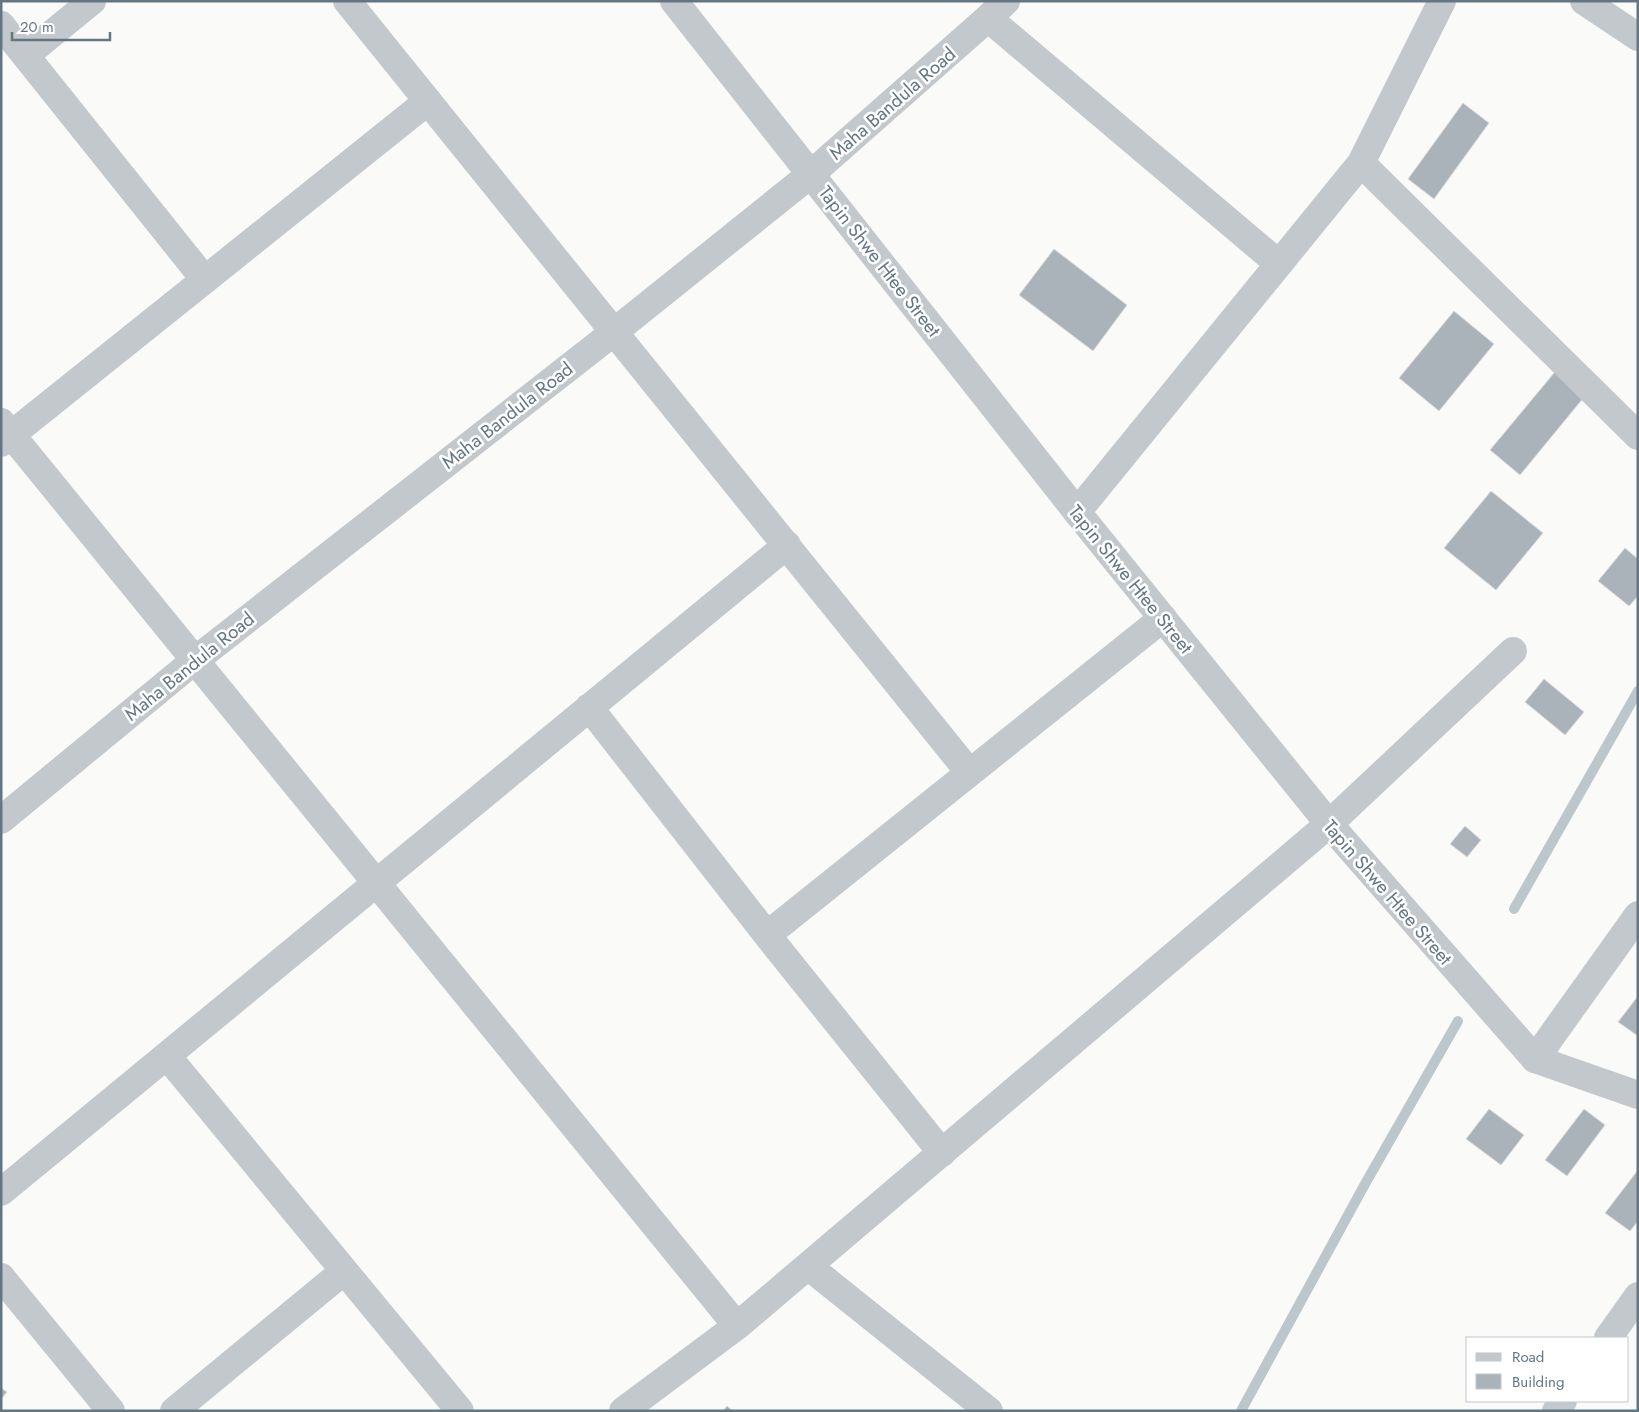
<svg xmlns="http://www.w3.org/2000/svg" width="1639" height="1412" font-family="Jost,sans-serif">
<style>
.lines{fill:none;stroke-linecap:round;stroke-linejoin:round}
.stream{stroke:#bbc7cb;stroke-width:10}
.building{fill:#aab3b9;stroke:#dcdcda}
.minor{stroke:#c3c8cc;stroke-width:28}
.tertiary{stroke:#c3c8cc;stroke-width:28}
.labels{text-anchor:middle;stroke-width:5;stroke-linejoin:round;paint-order:stroke}
.street-label{font-size:19px;fill:#657683;stroke:#fff}
</style>
<rect width="100%" height="100%" fill="#fafaf8"/>
<g class="lines">
<path class="stream" d="M 1514,909 L 1638,691
M 1241,1411 L 1365,1184 L 1458,1021"/>
</g>
<path class="building" d="M 1463,103 L 1489,123 L 1434,199 L 1408,179 Z
M 1054,249 L 1127,305 L 1093,351 L 1019,295 Z
M 1454,311 L 1494,344 L 1439,411 L 1399,378 Z
M 1564,361 L 1594,385 L 1520,475 L 1490,450 Z
M 1491,491 L 1543,533 L 1496,590 L 1444,548 Z
M 1625,548 L 1638,559 L 1638,596 L 1629,606 L 1598,581 Z
M 1544,679 L 1584,712 L 1565,735 L 1525,702 Z
M 1465,826 L 1481,840 L 1467,857 L 1450,844 Z
M 1638,996 L 1638,1036 L 1618,1022 Z
M 1489,1109 L 1524,1135 L 1501,1165 L 1466,1139 Z
M 1584,1109 L 1605,1125 L 1567,1176 L 1545,1160 Z
M 1638,1170 L 1638,1221 L 1630,1231 L 1605,1213 Z
M 1,1388 L 7,1392 L 1,1399 Z
M 727,1406 L 733,1411 L 723,1411 Z"/>
<g class="lines">
<path class="minor" d="M 347,1 L 969,772
M 1584,1 L 1638,37
M 988,18 L 1279,264
M 1,25 L 205,280
M 26,55 L 92,1
M 1361,163 L 1638,436
M 1,422 L 737,1326
M 1,443 L 428,101
M 1077,512 L 1361,163 L 1442,1
M 589,707 L 767,935 L 942,1153
M 1,820 L 194,661 L 614,332 L 811,174 L 988,18 L 1006,1
M 767,935 L 1163,618
M 167,1056 L 460,1411
M 1535,1059 L 1638,915
M 1,1192 L 787,545
M 808,1266 L 989,1411
M 1,1277 L 111,1411
M 1608,1338 L 1638,1296
M 174,1411 L 344,1271
M 623,1411 L 737,1326 L 1329,824 L 1513,651
M 1556,1411 L 1563,1401"/>
<path class="tertiary" d="M 674,1 L 1077,512 L 1329,824 L 1535,1059 L 1638,1095"/>
</g>
<g class="labels">
<g class="street-label">
<text transform="translate(892 103) rotate(-41)" y="7">Maha Bandula Road</text>
<text transform="translate(880 261) rotate(52)" y="7">Tapin Shwe Htee Street</text>
<text transform="translate(507 415) rotate(-38)" y="7">Maha Bandula Road</text>
<text transform="translate(1131 579) rotate(51)" y="7">Tapin Shwe Htee Street</text>
<text transform="translate(189 666) rotate(-39)" y="7">Maha Bandula Road</text>
<text transform="translate(1388 892) rotate(49)" y="7">Tapin Shwe Htee Street</text>
</g>
</g>
<rect width="1639" height="1412" fill="none" stroke="#657683" stroke-width="5"/>
<rect x="1466" y="1337" width="162" height="65" fill="#ffffff" stroke="#c1c8cd"/>
<rect x="1476" y="1353" width="25" height="8" fill="#c3c8cc" stroke="#c1c8cd"/>
<text x="1512" y="1362" font-size="15" fill="#657683">Road</text>
<rect x="1476" y="1374" width="25" height="15" fill="#aab3b9" stroke="#c1c8cd"/>
<text x="1512" y="1387" font-size="15" fill="#657683">Building</text>
<path d="M12 32v8h98v-8" fill="none" stroke="#657683" stroke-width="2.5"/>
<text x="20" y="32" font-size="15" fill="#657683" stroke="#ffffff" stroke-width="4" paint-order="stroke">20 m</text>
</svg>
